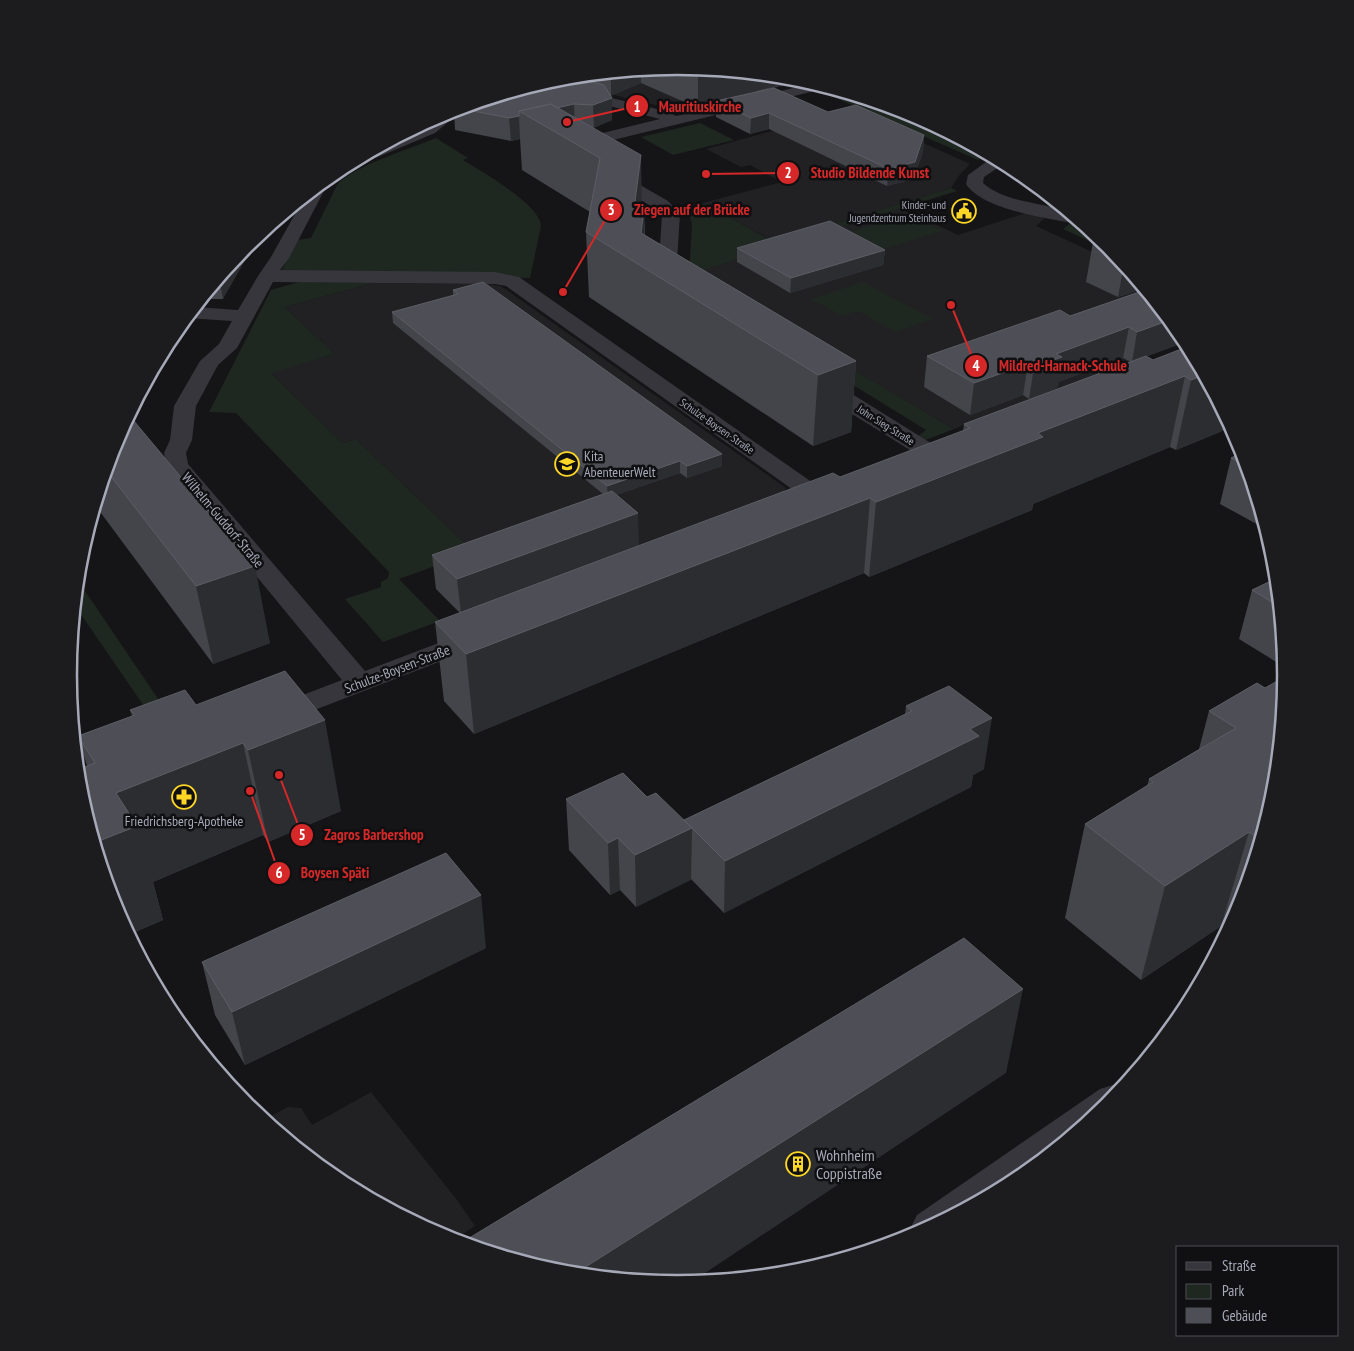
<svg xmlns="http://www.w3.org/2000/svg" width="1354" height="1351" font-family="'PT Sans Narrow',sans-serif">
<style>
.built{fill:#212124}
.green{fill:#1f2721}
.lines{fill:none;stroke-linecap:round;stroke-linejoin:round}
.street{fill:#36363c;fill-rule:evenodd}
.wall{fill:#43454a}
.shaded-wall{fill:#2c2d31}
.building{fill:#4e4f56;stroke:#5c5d65}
.labels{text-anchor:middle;stroke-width:5;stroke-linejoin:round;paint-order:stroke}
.far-poi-label{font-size:11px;fill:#a6a9b8;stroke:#101012;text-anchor:end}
.far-street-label{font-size:11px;fill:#a6a9b8;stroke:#101012}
.poi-label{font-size:14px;fill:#a6a9b8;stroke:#101012;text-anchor:start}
.street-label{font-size:14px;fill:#a6a9b8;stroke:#101012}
.near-poi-label{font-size:16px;fill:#a6a9b8;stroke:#101012;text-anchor:start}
.rim{fill:none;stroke:#a6a9b8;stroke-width:2.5}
.leader{fill:none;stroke:#d62828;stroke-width:2}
.callout-dot{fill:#d62828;stroke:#101012;stroke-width:2}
.mark-label{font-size:15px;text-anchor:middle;font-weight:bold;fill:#fff}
.callout-label{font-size:15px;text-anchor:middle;font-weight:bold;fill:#d62828;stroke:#101012;stroke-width:5;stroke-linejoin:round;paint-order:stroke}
</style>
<rect width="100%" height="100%" fill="#151517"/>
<path class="built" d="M 677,66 L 796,78 L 805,81 L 676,110 L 551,80 Z
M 850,110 L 970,164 L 960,174 L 951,188 L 775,242 L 703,203 L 782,182 L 750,165 L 741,167 L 706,149 Z
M 902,208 L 958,235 L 1026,213 L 1045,218 L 1036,226 L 1127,268 L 1186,342 L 954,429 L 690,274 Z
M 373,283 L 487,284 L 501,286 L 786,488 L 783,492 L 641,547 L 593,509 L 474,552 L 356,439 L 343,443 L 270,372 L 335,354 L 285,307 Z
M 371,1092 L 457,1200 L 475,1226 L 452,1241 L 444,1238 L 338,1182 L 263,1120 L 288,1107 L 301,1108 L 312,1125 Z"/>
<path class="green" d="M 833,89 L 910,113 L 988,154 L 978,160 L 822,92 Z
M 700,123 L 734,140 L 673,155 L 641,137 Z
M 436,138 L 468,158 L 463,160 C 481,171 541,205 541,226 L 530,278 L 281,272 L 297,240 L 311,238 L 337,185 C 351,167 412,148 436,138 Z
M 951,188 L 957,191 L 691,274 L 954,429 L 923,441 L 917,437 L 926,430 L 704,293 L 684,276 L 689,274 L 692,225 L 689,214 L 683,209 L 692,208 L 704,203 L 774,242 Z
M 908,214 L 943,231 L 884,249 L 850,232 Z
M 1069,224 L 1089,229 L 1115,253 L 1063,229 Z
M 299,282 L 373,283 L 285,307 L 335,354 L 271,373 L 343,443 L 356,439 L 474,552 L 399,579 L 440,621 L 383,642 L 345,599 L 381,587 L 381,582 L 388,578 L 389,572 L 236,413 L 209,412 L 271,290 Z
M 863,282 L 933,319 L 896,332 L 858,311 L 842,316 L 811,299 Z
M 77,579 L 173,721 L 159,728 L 82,616 L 73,619 Z"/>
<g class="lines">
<path class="street" d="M 546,82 L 669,112 L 676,116 L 814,83 L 827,88 L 572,150 L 566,148 L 564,145 L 566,142 L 660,119 L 532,86 Z
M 452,110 L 453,112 L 447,123 L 435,133 L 354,167 L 348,169 L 342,167 L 397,138 L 423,127 L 435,117 Z
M 993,157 L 1005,163 L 984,177 L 983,183 C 1006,203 1038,201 1066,211 C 1071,213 1077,219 1082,223 L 1077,224 C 1047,218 983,210 966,184 L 968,175 Z
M 608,169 L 614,170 L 668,201 L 680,214 L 676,277 L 681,288 L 678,292 L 671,294 L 664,292 L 658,277 L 662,215 L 656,209 L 602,178 L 600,174 L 602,170 Z
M 324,181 L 327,185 L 289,258 L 280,270 L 495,272 L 519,277 L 836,499 L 840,504 L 836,509 L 828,511 L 820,509 L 506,286 L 495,284 L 273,282 L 237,348 L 218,365 L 196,406 L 192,440 L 186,453 L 188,464 L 365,671 L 465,633 L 474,631 L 483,633 L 487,639 L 483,645 L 286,721 L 276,724 L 266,721 L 262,715 L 266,709 L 342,680 L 169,470 L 166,465 L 164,453 L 170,440 L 174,406 L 200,361 L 219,344 L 232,321 L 186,318 L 195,307 L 238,310 L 258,276 L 271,257 L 304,198 Z
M 820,378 L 828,379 L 950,455 L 953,460 L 950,465 L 942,467 L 934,465 L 812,389 L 809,384 L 812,379 Z
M 1113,1085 L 1123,1088 L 1108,1107 L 1015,1182 L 915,1236 L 911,1227 L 917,1215 L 1100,1089 Z"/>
</g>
<path class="wall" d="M 677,66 L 796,78 L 803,80 L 756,92 L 828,112 L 924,135 L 923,152 L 913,179 L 887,186 L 769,129 L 750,134 L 716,117 L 716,104 L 698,108 L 641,83 L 610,96 L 612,120 L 592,128 L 641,209 L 644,209 L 645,235 L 856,361 L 851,432 L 813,446 L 589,297 L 586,232 L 590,212 L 522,170 L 520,139 L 511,141 L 455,130 L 454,110 L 476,103 L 490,100 L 490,99 L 558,78 Z
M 1093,242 L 1108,245 L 1143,288 L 1118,297 L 1086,282 Z
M 246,244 L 223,299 L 202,299 Z
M 737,248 L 885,250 L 883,265 L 790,293 L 737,262 Z
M 453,290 L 722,454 L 722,466 L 687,478 L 680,473 L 616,495 L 639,546 L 840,477 L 963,431 L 964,424 L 1131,362 L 1123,358 L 1058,382 L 1057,388 L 1029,399 L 1023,395 L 970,415 L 924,387 L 927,356 L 1070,316 L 1145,290 L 1146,357 L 1153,360 L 1189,346 L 1232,427 L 1176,450 L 1170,447 L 1033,504 L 1032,510 L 869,577 L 864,573 L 474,734 L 444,701 L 435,622 L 460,613 L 436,589 L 432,555 L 603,494 L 393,323 L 392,312 L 453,296 Z
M 114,442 L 270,643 L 213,664 L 95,505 Z
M 1243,452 L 1266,527 L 1264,528 L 1220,504 L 1231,458 Z
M 1277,578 L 1286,668 L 1239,639 L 1252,590 Z
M 1257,683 L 1274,795 L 1240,909 L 1228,931 L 1221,926 L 1141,980 L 1065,918 L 1085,824 L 1147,786 L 1149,779 L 1199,749 L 1209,711 Z
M 196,705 L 341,811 L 268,842 L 263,835 L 153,882 L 163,920 L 128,935 L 114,908 L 87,766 L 78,736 L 132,716 L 130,710 Z
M 906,706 L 984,769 L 973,775 L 971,787 L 724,913 L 691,879 L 636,907 L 620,890 L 610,895 L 569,850 L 566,799 L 647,797 L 684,820 L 905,714 Z
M 486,948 L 245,1065 L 215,1015 L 202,962 Z"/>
<path class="shaded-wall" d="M 698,68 L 796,78 L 803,80 L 756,91 L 756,95 L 716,101 L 716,104 L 698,108 Z
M 641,70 L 641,83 L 611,96 L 611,73 Z
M 612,98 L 612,120 L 594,128 L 593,105 Z
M 574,104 L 575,126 L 524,115 Z
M 769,113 L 769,129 L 750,134 L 751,118 Z
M 519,116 L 520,139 L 511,141 L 509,118 Z
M 924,135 L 923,152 L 913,179 L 887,186 L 889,169 Z
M 641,155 L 642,216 L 634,209 Z
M 644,209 L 645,269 L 641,233 Z
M 262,231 L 223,299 L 219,278 L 246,244 Z
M 885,250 L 883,265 L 790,293 L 791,278 Z
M 1124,264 L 1143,288 L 1118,297 Z
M 1170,320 L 1184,337 L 1186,342 L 1132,362 L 1137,332 Z
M 1129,327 L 1123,358 L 1058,382 L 1057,388 L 1029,399 L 1034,367 L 1056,354 Z
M 166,345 L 167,348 L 140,394 Z
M 856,361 L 851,432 L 813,446 L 818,375 Z
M 1028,364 L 1023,395 L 970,415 L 974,383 Z
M 1204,375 L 1232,427 L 1176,450 L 1191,380 Z
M 1185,376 L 1170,447 L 1033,504 L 1032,510 L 869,577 L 876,502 L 1038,433 Z
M 722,454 L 722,466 L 687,478 L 687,466 Z
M 680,461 L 680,473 L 608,498 L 607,486 Z
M 870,498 L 864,573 L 474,734 L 466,654 Z
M 638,513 L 639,546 L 461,613 L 457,579 Z
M 255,566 L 270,643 L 213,664 L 196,586 Z
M 992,718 L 984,769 L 973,775 L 971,787 L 724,913 L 725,861 L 970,729 Z
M 325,720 L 341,811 L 268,842 L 248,750 Z
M 243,743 L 263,835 L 153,882 L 163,920 L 128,935 L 114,908 L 94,843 L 116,793 Z
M 692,828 L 691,880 L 636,907 L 635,855 Z
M 1249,832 L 1221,926 L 1141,980 L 1165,886 Z
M 618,838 L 620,890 L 610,895 L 608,843 Z
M 481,895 L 486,948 L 245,1065 L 232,1012 Z
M 1023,989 L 1006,1073 L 690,1283 L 677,1285 L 573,1275 Z"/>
<path class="building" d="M 572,77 L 604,85 L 612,98 L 593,105 L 574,104 L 557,108 L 551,104 L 519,111 L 519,116 L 509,118 L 458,108 L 476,103 L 517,94 L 512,92 L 558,78 Z
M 774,88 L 828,112 L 856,105 L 924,135 L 915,162 L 889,169 L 769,113 L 751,118 L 716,101 Z
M 551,104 L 641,155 L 634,209 L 644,209 L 641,233 L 856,361 L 818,375 L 586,232 L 600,158 L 519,111 Z
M 830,221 L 885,250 L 791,278 L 737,248 Z
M 1101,239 L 1108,245 L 1113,251 L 1093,242 Z
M 483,282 L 722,454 L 687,466 L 680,461 L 607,486 L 392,312 L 458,294 L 453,290 Z
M 1145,290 L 1170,320 L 1137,332 L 1129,327 L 1056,354 L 1062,357 L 1034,367 L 1028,364 L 974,383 L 927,356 L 1060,310 L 1070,316 Z
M 1189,346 L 1204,375 L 1191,380 L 1185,376 L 1038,433 L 1043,437 L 876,502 L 870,498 L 466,654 L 435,622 L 833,473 L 840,477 L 970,428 L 964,424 L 1146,356 L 1153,360 Z
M 129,415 L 255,566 L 196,586 L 106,470 L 114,442 Z
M 1243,452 L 1247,466 L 1231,458 Z
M 612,491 L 638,513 L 457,579 L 432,555 Z
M 1277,578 L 1280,607 L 1252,590 Z
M 285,671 L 325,720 L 248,750 L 243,743 L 116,793 L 137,826 L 94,843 L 79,794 L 77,770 L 95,763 L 78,736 L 135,715 L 130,710 L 185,690 L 196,705 Z
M 1286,676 L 1274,795 L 1261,840 L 1249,832 L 1165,886 L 1085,824 L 1153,782 L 1149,779 L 1236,728 L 1209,711 L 1257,683 L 1265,688 Z
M 949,686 L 992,718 L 970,729 L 979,736 L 725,861 L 684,820 L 912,711 L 906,706 Z
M 623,773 L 647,797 L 656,793 L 692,828 L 635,855 L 618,838 L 608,843 L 566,799 Z
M 446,853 L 481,895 L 232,1012 L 202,962 Z
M 964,938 L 1023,989 L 573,1275 L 558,1273 L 461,1243 Z"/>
<defs>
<g id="civic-ring" transform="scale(1.25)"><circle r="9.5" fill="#101012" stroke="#fed726" stroke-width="1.5"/><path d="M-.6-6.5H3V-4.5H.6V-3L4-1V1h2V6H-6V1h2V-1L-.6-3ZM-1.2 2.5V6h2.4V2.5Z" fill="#fed726"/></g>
<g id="school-ring" transform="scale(1.25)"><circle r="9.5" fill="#101012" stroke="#fed726" stroke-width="1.5"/><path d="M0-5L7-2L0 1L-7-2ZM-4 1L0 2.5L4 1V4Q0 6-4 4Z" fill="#fed726"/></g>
<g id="pharmacy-ring" transform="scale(1.25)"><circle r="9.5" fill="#101012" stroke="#fed726" stroke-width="1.5"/><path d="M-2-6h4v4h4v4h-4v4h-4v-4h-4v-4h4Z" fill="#fed726"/></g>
<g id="building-ring" transform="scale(1.25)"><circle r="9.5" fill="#101012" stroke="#fed726" stroke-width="1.5"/><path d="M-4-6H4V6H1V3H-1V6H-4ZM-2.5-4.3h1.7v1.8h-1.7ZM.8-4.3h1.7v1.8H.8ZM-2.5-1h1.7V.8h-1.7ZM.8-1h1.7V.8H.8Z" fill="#fed726"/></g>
</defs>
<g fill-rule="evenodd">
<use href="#civic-ring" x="964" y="211"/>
<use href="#school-ring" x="567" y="464"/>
<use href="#pharmacy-ring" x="184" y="797"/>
<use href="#building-ring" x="798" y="1164"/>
</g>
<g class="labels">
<g class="far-poi-label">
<text x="946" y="209">Kinder- und<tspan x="946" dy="13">Jugendzentrum Steinhaus</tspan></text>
</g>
<g class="far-street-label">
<text transform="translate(886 425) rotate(32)" y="4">John-Sieg-Straße</text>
<text transform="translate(717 426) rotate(35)" y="4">Schulze-Boysen-Straße</text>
</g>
<g class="poi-label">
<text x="584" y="461">Kita<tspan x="584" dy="16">AbenteuerWelt</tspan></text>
<text x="184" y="826" text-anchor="middle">Friedrichsberg-Apotheke</text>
</g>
<g class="street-label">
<text transform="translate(223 520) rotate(50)" y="5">Wilhelm-Guddorf-Straße</text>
<text transform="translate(397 669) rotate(-21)" y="5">Schulze-Boysen-Straße</text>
</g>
<g class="near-poi-label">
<text x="816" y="1161">Wohnheim<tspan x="816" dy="18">Coppistraße</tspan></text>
</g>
</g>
<path d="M0 0H1354V1351H0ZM77 675a600 600 0 1 1 1200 0a600 600 0 1 1-1200 0Z" fill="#1c1c1f" fill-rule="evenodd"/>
<path class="rim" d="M77 675a600 600 0 1 1 1200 0a600 600 0 1 1-1200 0Z"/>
<path class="leader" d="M567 122L637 106M706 174L788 173M563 292L611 210M951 305L976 366M279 775L302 835M250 791L279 873"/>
<g class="callout-dot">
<circle cx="567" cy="122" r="5"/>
<circle cx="706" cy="174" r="5"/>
<circle cx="563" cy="292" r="5"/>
<circle cx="951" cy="305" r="5"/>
<circle cx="279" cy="775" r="5"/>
<circle cx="250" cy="791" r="5"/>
<circle cx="637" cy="106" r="12"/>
<circle cx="788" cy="173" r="12"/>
<circle cx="611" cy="210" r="12"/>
<circle cx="976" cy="366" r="12"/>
<circle cx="302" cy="835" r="12"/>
<circle cx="279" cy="873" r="12"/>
</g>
<g class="mark-label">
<text x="637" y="112">1</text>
<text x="788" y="178">2</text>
<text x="611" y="215">3</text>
<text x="976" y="371">4</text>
<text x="302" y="840">5</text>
<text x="279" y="878">6</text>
</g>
<g class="callout-label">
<text x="700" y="112">Mauritiuskirche</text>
<text x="870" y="178">Studio Bildende Kunst</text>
<text x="692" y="215">Ziegen auf der Brücke</text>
<text x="1063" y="371">Mildred-Harnack-Schule</text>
<text x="374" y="840">Zagros Barbershop</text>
<text x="335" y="878">Boysen Späti</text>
</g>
<rect x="1176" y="1246" width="162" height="90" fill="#101012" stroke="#4c4d54"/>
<rect x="1186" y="1262" width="25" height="8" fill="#36363c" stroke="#4c4d54"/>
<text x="1222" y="1271" font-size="15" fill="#a6a9b8">Straße</text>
<rect x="1186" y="1284" width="25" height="15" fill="#1f2721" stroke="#4c4d54"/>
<text x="1222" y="1296" font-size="15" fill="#a6a9b8">Park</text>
<rect x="1186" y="1308" width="25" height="15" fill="#4e4f56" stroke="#4c4d54"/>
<text x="1222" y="1321" font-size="15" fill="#a6a9b8">Gebäude</text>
</svg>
